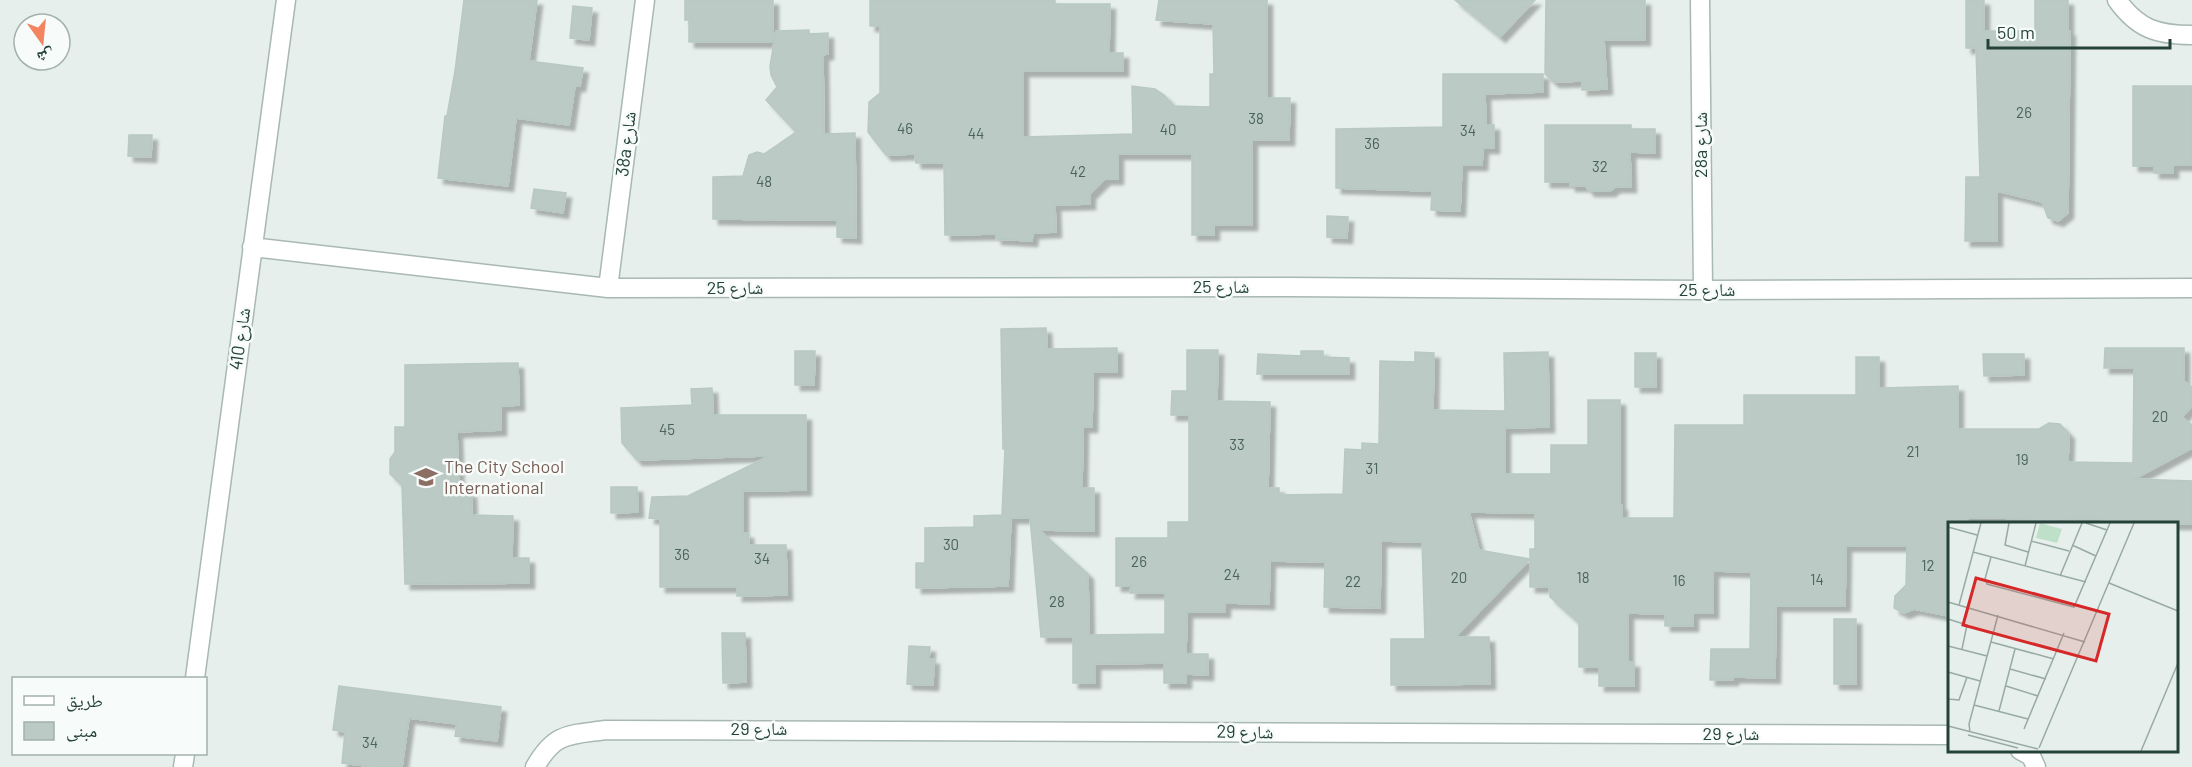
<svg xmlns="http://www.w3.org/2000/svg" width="2192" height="767" font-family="Barlow,'Noto Naskh Arabic',sans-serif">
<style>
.building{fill:#bbcac4;stroke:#b8c9c2;stroke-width:1.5;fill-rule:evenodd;filter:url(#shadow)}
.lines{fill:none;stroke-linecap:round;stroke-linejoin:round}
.minor-casing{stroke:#a8b8b2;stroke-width:21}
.minor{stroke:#fff;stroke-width:18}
.labels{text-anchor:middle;stroke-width:5;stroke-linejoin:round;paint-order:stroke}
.number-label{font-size:15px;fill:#4a645c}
.street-label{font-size:18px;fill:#24423a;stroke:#f7fbf9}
.education-label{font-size:18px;fill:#785e54;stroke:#f7fbf9;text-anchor:start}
.inset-road{fill:none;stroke:#98aaa4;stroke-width:1.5}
.view{fill:#d62828;fill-opacity:0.15;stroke:#d62828;stroke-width:3}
.inset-edge{fill:none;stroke:#24423a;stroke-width:3}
</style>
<defs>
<filter id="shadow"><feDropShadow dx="5.5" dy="5.5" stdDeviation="1.5" flood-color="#0004"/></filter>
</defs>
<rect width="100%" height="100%" fill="#e6efeb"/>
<path class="building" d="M 464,0 L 537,0 L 529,61 L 583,68 L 580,86 L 575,86 L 569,125 L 516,118 L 508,186 L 438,178 L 445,116 L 447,116 L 455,71 Z
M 685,0 L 773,0 L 773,42 L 689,42 L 689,20 L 685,20 Z
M 870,0 L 1055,0 L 1055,4 L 1110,4 L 1109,53 L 1123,53 L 1123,71 L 1023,71 L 1023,137 L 1133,134 L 1132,86 L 1155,89 L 1164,95 L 1174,106 L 1210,107 L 1210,74 L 1214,74 L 1213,24 L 1156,20 L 1159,0 L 1267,0 L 1267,98 L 1290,98 L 1289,140 L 1252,140 L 1252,225 L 1214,225 L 1214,235 L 1192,235 L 1192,154 L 1118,154 L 1118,179 L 1105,179 L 1090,194 L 1090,204 L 1055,205 L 1056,232 L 1033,233 L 1032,241 L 996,239 L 996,234 L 945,235 L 944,163 L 916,163 L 915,154 L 886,155 L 868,132 L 869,102 L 880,93 L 880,26 L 870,26 Z
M 1455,0 L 1535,0 L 1500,37 Z
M 1546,0 L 1645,0 L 1645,40 L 1604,40 L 1607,89 L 1582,90 L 1582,81 L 1554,82 L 1545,74 Z
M 1966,0 L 1984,0 L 1984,31 L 2035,31 L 2035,0 L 2068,0 L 2068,31 L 2070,31 L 2068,213 L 2058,221 L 2048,218 L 2042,202 L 1997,191 L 1997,241 L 1965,241 L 1966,177 L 1980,177 L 1976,48 L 1966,48 Z
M 573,6 L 592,8 L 589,40 L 570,38 Z
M 809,30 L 809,34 L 828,33 L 828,54 L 823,55 L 824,134 L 855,133 L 856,238 L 837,237 L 837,220 L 713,219 L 713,177 L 743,176 L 749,155 L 757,152 L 764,154 L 796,132 L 766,100 L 777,87 L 771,75 L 770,66 L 776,31 Z
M 1443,74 L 1543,74 L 1543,92 L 1485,94 L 1486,125 L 1494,125 L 1494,148 L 1483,148 L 1482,165 L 1462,165 L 1460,211 L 1431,210 L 1432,191 L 1336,188 L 1336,129 L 1443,127 Z
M 2133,86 L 2192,86 L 2192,165 L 2173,165 L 2173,173 L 2154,173 L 2154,166 L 2133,166 Z
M 1545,125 L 1631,125 L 1631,129 L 1655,129 L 1655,153 L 1630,152 L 1631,187 L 1615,187 L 1610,191 L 1589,191 L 1586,186 L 1570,186 L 1570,182 L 1545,182 Z
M 129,135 L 152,135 L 151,157 L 128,156 Z
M 534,189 L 566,193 L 563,213 L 531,208 Z
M 1327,216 L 1348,217 L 1347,238 L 1327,237 Z
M 1046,328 L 1047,349 L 1117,348 L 1117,372 L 1093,372 L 1092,427 L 1083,427 L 1082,488 L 1094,488 L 1094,531 L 1039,530 L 1088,574 L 1089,635 L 1165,634 L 1165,593 L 1130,593 L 1131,586 L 1116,586 L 1116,538 L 1168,538 L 1168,522 L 1189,522 L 1189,415 L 1171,415 L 1172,391 L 1187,391 L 1187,350 L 1218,350 L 1217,401 L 1270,402 L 1268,488 L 1279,488 L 1279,495 L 1343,494 L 1345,449 L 1362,450 L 1362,443 L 1379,444 L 1380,361 L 1415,362 L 1415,352 L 1434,353 L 1433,410 L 1505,411 L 1504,353 L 1548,352 L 1549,427 L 1506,428 L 1505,425 L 1505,474 L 1551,474 L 1551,445 L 1588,445 L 1588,400 L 1620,400 L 1620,505 L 1622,505 L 1622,518 L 1674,518 L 1675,425 L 1744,425 L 1744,395 L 1856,395 L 1856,357 L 1879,357 L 1879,388 L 1958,386 L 1958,429 L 2039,429 L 2049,423 L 2060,424 L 2069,434 L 2068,462 L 2133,463 L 2134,368 L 2104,368 L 2105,348 L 2184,348 L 2184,381 L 2192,387 L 2192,406 L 2182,417 L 2192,425 L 2192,448 L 2134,479 L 2192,481 L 2192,524 L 2101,524 L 2101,519 L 1968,518 L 1968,524 L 1949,524 L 1949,616 L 1914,609 L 1904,613 L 1894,608 L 1895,596 L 1906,585 L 1907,546 L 1846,546 L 1845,606 L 1776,606 L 1775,678 L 1733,677 L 1733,680 L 1710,680 L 1711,649 L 1750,649 L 1751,572 L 1713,571 L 1713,613 L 1693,613 L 1693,626 L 1665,626 L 1665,614 L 1628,613 L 1628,662 L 1634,662 L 1634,686 L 1599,686 L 1599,667 L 1579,667 L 1579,623 L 1550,597 L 1549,587 L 1530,587 L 1530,559 L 1455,637 L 1489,637 L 1490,684 L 1391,685 L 1391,639 L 1425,639 L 1422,542 L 1381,541 L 1380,608 L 1324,607 L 1325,562 L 1270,561 L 1269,604 L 1225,603 L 1225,612 L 1187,612 L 1186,654 L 1208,654 L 1208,675 L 1186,674 L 1186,683 L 1164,683 L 1164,663 L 1095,664 L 1095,683 L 1073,683 L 1073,637 L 1041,637 L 1030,518 L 1011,518 L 1008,586 L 916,588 L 916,563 L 925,563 L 925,528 L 974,527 L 974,516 L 1002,515 L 1005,449 L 1003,449 L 1001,329 ZM 1469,512 L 1535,513 L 1535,549 L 1530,549 L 1530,559 L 1479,550 Z
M 795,351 L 815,351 L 814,385 L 795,385 Z
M 1301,351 L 1323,351 L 1323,357 L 1349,358 L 1349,374 L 1257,374 L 1258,354 L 1301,356 Z
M 1635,353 L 1656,353 L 1656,387 L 1635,387 Z
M 1983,354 L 2024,354 L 2024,375 L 1984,376 Z
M 518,363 L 519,405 L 501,406 L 501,430 L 457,432 L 459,492 L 471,492 L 472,515 L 513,516 L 512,558 L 529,558 L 529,583 L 405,584 L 402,485 L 390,474 L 390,459 L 395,452 L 395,427 L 405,427 L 405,365 Z
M 712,388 L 713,415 L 806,415 L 806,490 L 743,491 L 743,533 L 748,533 L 749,545 L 786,545 L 787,595 L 737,596 L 737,587 L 660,587 L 660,519 L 649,518 L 652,497 L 688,496 L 769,456 L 637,460 L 622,443 L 621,408 L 692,405 L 691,389 Z
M 611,487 L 637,487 L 638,512 L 611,513 Z
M 1834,619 L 1856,619 L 1856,684 L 1834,684 Z
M 722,633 L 745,633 L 746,682 L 723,683 Z
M 909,646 L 930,647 L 929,659 L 934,659 L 933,685 L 907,684 Z
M 339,686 L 501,707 L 497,741 L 455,736 L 457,724 L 409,718 L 402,767 L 375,767 L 342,763 L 345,732 L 333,730 Z"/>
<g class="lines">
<g class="minor-casing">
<path id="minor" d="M 1700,0 L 1703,290
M 2117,0 C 2138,29 2157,35 2192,35
M 252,247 L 608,288 L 1290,287 L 1703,290 L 2192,288
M 608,288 L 645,0
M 195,678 L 286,0
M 2020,750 L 2031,756 L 2036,767
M 183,767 L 185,754
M 535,767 C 555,732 569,735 606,730 L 1949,735"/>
</g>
<use href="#minor" class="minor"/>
</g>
<defs>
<g id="school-bare" transform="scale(1.8)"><path d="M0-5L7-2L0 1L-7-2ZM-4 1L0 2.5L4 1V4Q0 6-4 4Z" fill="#8d6e63" stroke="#f7fbf9" stroke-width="2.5" paint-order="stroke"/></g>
</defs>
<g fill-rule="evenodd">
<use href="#school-bare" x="426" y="477"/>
</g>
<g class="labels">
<g class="number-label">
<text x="2024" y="118">26</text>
<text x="1256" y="124">38</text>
<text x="905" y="134">46</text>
<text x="1168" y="135">40</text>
<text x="1468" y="136">34</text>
<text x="976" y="139">44</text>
<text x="1372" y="149">36</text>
<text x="1600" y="172">32</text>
<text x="1078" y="177">42</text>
<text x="764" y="187">48</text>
<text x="2160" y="422">20</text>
<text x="667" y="435">45</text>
<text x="1237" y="450">33</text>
<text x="1913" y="457">21</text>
<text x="2022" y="465">19</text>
<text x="1372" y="474">31</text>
<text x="951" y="550">30</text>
<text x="682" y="560">36</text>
<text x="762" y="564">34</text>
<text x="1139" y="567">26</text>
<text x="1928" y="571">12</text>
<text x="1232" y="580">24</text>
<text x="1459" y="583">20</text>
<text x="1583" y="583">18</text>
<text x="1817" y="585">14</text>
<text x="1679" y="586">16</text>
<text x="1353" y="587">22</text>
<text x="1057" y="607">28</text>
<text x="370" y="748">34</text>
</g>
<g class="street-label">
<text transform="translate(626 144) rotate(-83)" y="6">38a شارع</text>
<text transform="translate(1701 145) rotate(-90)" y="6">28a شارع</text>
<text x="1221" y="293">شارع 25</text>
<text x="735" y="294">شارع 25</text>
<text x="1707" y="296">شارع 25</text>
<text transform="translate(240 339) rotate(-82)" y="6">شارع 410</text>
<text x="759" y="735">شارع 29</text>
<text transform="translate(1245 732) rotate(1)" y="6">شارع 29</text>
<text x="1731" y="740">شارع 29</text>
</g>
<g class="education-label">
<text x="444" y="473">The City School<tspan x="444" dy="21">International</tspan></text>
</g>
</g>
<g transform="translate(1948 522)">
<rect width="230" height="230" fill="#e6efeb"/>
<path d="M 92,1 L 114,7 L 109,21 L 88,16 Z" fill="#bfe0c8"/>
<path class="inset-road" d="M 61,1 L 57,23 L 80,30M 138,1 L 159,8M 0,5 L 29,13M 83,19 L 121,29M 124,23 L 148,34M 25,30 L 138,60M 43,35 L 37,57 L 39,62 L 126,85 L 162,1M 77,44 L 88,1M 112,54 L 134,1M 161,61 L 230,89M 0,80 L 137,120M 11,83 L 33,1M 0,97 L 19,103 L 14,127M 43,120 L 106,137M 0,124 L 39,134M 62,147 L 98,157M 0,150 L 32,159M 58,164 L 90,174M 0,177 L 11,178 L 19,155M 26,183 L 80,197M 51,189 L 67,127M 0,204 L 90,227M 76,207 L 116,111M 22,210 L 21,202 L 50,93M 20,213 L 70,226M 91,226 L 186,1M 193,229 L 230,141"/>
<path class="view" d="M 28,56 L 161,92 L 148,139 L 15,103 Z"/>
<rect width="230" height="230" class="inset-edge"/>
</g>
<rect x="12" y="677" width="195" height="78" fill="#f7fbf9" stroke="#a3b1ad" stroke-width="1.5"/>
<rect x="24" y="696" width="30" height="9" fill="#ffffff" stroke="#a3b1ad" stroke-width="1.5"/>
<text x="66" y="707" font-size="18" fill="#24423a">طريق</text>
<rect x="24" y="722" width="30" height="18" fill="#bbcac4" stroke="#a3b1ad" stroke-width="1.5"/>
<text x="66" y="737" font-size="18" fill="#24423a">مبنى</text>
<g transform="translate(42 42) rotate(165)"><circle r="28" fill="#f7fbf9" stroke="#a3b1ad" stroke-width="1.5"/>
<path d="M0-4.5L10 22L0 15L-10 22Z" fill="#f4845f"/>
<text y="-9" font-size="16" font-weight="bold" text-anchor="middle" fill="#24423a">ش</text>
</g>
<path d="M1988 39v9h182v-9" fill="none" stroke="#24423a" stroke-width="3"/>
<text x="1997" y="39" font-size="18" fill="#24423a" stroke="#f7fbf9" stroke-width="4.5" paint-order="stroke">50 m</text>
</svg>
